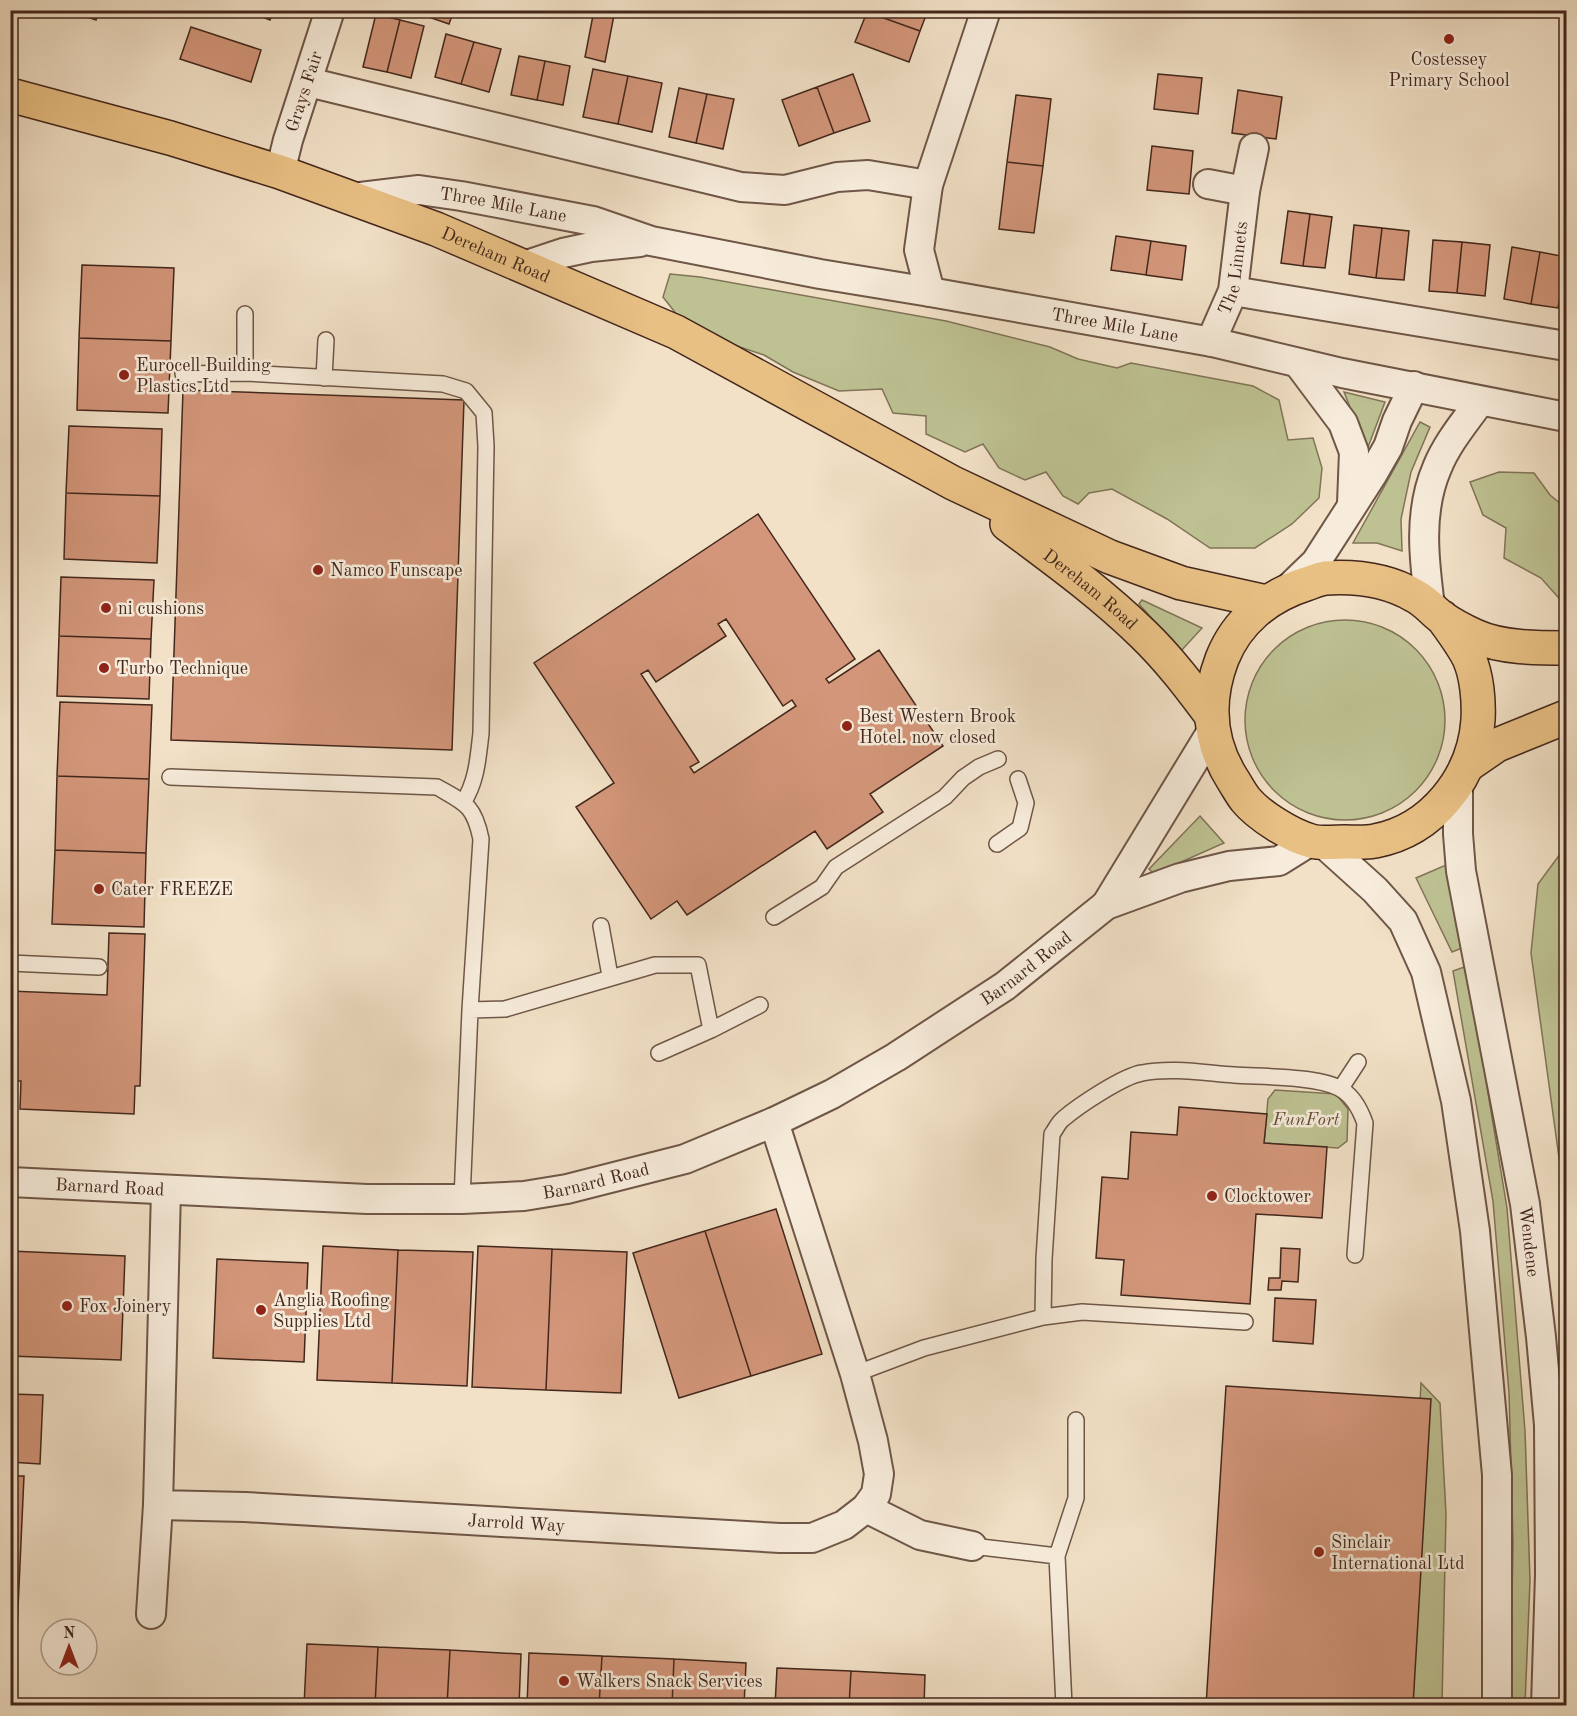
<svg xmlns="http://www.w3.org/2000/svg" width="1577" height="1716" font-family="'Old Standard TT',serif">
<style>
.green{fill:#bec293;stroke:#807458;stroke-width:1.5}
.building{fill:#d3967a;stroke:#43271c;stroke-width:1.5;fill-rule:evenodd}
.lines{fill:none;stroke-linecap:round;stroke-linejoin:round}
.service-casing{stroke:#6f5647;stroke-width:18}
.minor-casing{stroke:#6f5647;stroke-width:32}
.trunk-casing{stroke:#43271c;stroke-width:36}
.service{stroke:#f7ecdb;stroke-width:15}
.minor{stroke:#f7ecdb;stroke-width:28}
.trunk{stroke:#e9c084;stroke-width:33}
.poi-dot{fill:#8f2418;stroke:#f7ecdb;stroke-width:2}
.labels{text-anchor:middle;stroke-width:5;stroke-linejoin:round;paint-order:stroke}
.poi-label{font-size:18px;fill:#43271c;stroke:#f7ecdb;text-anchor:start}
.street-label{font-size:18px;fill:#43271c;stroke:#f7ecdb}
.park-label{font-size:18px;font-style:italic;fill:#624e3a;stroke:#f7ecdb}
</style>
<rect width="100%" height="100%" fill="#f2e1c7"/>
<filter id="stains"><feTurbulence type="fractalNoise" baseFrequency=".00333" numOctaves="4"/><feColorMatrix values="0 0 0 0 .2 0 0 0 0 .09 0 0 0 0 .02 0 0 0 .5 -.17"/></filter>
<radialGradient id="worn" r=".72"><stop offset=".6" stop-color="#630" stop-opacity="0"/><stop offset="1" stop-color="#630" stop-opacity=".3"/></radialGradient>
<path class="green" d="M 670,274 L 700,277 L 946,321 L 1050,347 L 1078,359 L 1117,368 L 1131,363 L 1253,386 L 1279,400 L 1288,440 L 1313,438 L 1322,468 L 1319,498 L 1292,524 L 1255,548 L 1210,548 L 1167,519 L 1112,489 L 1089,493 L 1078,504 L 1063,496 L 1046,472 L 1025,480 L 999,468 L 983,444 L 965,452 L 926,434 L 926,416 L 893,413 L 882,389 L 839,391 L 793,372 L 764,355 L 722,341 L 681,320 L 663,297 Z
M 1344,392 L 1385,402 L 1367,450 Z
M 1420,422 L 1430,427 L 1411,472 L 1401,519 L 1402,551 L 1377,543 L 1353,543 Z
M 1499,472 L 1534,473 L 1550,495 L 1566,508 L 1566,606 L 1541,578 L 1504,558 L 1506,528 L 1483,515 L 1470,482 Z
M 1142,600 L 1202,628 L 1181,651 L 1139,604 Z
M1245 720a100 100 0 1 1 200 0a100 100 0 1 1-200 0Z
M 1200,816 L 1224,843 L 1154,874 L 1149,869 Z
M 1566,846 L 1566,1209 L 1531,953 L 1538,884 Z
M 1446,865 L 1462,948 L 1452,952 L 1416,878 Z
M 1467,966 L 1507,1208 L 1525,1431 L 1530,1580 L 1525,1705 L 1510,1705 L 1513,1543 L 1509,1393 L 1493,1201 L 1453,971 Z
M 1275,1090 L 1336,1094 L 1348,1109 L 1347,1141 L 1338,1148 L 1264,1143 L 1268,1099 Z
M 1421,1383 L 1440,1403 L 1446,1514 L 1442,1705 L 1404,1706 Z"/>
<path class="building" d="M 68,10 L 99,10 L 96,20 Z
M 245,10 L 274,10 L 270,20 Z
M 421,10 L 454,10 L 449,24 L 420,14 Z
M 594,10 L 615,10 L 605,62 L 585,57 Z
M 867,10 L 928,10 L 920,31 L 867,12 Z
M 867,12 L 920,31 L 909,62 L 855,42 Z
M 376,14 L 400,20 L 387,72 L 363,67 Z
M 400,20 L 424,26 L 411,78 L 387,72 Z
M 191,27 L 261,50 L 251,82 L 180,59 Z
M 446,34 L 474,42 L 461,84 L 435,77 Z
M 474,42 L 501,49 L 489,92 L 461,84 Z
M 519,56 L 545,61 L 537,100 L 511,95 Z
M 545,61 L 570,66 L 563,105 L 537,100 Z
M 593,69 L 628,76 L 618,124 L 583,117 Z
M 853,74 L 870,121 L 834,133 L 817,87 Z
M 1158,74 L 1202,78 L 1198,114 L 1154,109 Z
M 628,76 L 662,83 L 652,132 L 618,124 Z
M 817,87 L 834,133 L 799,146 L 782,100 Z
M 679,88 L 707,94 L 696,143 L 669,137 Z
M 1238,90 L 1282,97 L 1276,139 L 1232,133 Z
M 707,94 L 734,99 L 723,149 L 696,143 Z
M 1016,95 L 1051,99 L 1043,166 L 1007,162 Z
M 1152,146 L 1193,151 L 1189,194 L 1147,190 Z
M 1007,162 L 1043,166 L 1034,233 L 999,229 Z
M 1288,211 L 1310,214 L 1303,266 L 1281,263 Z
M 1310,214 L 1332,217 L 1325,268 L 1303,266 Z
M 1354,225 L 1382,228 L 1376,278 L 1349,274 Z
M 1382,228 L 1409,231 L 1404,280 L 1376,278 Z
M 1116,236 L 1151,241 L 1146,275 L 1111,270 Z
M 1433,240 L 1462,242 L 1457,293 L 1429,291 Z
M 1151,241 L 1186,246 L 1182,280 L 1146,275 Z
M 1462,242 L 1490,245 L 1485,296 L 1457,293 Z
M 1512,247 L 1540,252 L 1531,304 L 1504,299 Z
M 1540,252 L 1566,257 L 1558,308 L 1531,304 Z
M 82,265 L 174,268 L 171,341 L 79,338 Z
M 79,338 L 171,341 L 168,413 L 77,410 Z
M 183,390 L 464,400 L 452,750 L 171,740 Z
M 69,426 L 162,429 L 160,496 L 66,493 Z
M 66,493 L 160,496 L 157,563 L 64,559 Z
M 758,514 L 855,659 L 826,679 L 829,683 L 879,650 L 943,746 L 870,794 L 883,812 L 827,849 L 815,831 L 687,915 L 677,901 L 651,919 L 576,807 L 614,783 L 534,663 ZM 726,619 L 783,706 L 792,700 L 796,706 L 694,773 L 690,767 L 699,762 L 641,674 L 648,670 L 656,682 L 726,636 L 718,624 Z
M 61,577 L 154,580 L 151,639 L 59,636 Z
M 59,636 L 151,639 L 149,699 L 57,696 Z
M 60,702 L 152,705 L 149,779 L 57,776 Z
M 57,776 L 149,779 L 146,853 L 55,850 Z
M 55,850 L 146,853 L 144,927 L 52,924 Z
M 109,933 L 145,934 L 140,1086 L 135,1086 L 134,1114 L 20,1109 L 21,1081 L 10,1081 L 10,991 L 107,995 Z
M 1179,1107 L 1267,1114 L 1264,1143 L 1327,1147 L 1322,1218 L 1256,1214 L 1250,1304 L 1121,1295 L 1124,1260 L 1096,1258 L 1102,1177 L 1128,1179 L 1131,1132 L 1177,1135 Z
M 776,1209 L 822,1354 L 751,1376 L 705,1231 Z
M 705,1231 L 751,1376 L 679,1398 L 633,1253 Z
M 323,1246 L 398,1250 L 392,1383 L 317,1380 Z
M 478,1246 L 552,1249 L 546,1390 L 472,1387 Z
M 1281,1248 L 1300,1249 L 1298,1282 L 1282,1281 L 1281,1290 L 1268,1290 L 1269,1278 L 1280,1278 Z
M 552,1249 L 627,1252 L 621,1393 L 546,1390 Z
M 398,1250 L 473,1252 L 467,1386 L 392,1383 Z
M 10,1251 L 125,1256 L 121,1360 L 10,1356 Z
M 217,1259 L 308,1263 L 304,1362 L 213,1358 Z
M 1275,1298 L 1316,1300 L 1313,1344 L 1273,1341 Z
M 1226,1386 L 1431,1399 L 1413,1706 L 1206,1706 Z
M 10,1394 L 43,1395 L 40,1464 L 10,1462 Z
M 10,1476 L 24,1476 L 16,1653 L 10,1652 Z
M 307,1644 L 378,1647 L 375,1706 L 304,1706 Z
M 378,1647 L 450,1650 L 447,1706 L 375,1706 Z
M 450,1650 L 521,1654 L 519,1706 L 447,1706 Z
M 529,1653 L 602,1656 L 599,1706 L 527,1706 Z
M 602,1656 L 674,1659 L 672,1706 L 599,1706 Z
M 674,1659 L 746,1663 L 744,1706 L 672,1706 Z
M 777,1668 L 851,1671 L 849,1706 L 775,1706 Z
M 851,1671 L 925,1675 L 924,1706 L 849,1706 Z"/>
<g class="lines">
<g class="service-casing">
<path id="service" d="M 245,314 L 245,373
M 183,374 L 245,373 L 443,384 L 466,391 L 484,413 L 486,446 L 481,733 C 478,758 477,781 463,803
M 324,378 L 326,340
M 170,777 L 437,787 C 465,803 474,805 481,839 L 470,1010 L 462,1199
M 997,844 L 1020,828 L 1026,803 L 1018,779
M 774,917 L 822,887 L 836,867 L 945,797 L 963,778 L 979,767 L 998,759
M 601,926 L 610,976
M 10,963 L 99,967
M 470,1010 L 505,1009 L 655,965 L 698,965 L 711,1030
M 659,1053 L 711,1030 L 760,1005
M 1341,1088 L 1358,1062
M 1043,1317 L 1082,1312 L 1245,1322
M 855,1374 L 924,1348 L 1043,1317 L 1044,1259 L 1052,1134 C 1056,1129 1058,1123 1063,1119 C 1078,1106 1123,1076 1142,1073 C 1171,1067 1205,1073 1234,1075 C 1261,1077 1316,1076 1339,1088 C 1353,1095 1360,1109 1365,1123 L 1355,1255
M 972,1546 L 1057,1556 L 1064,1706
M 1057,1556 L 1076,1498 L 1076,1420"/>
</g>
<g class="minor-casing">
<g id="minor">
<path d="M 308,82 L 741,187 L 785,190 L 837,177 L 868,175 L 928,185"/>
<path id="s1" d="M 280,172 L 288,140 L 330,10"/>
<path d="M 1208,184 L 1245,191"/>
<path id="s2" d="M 352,198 L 419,190 L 461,196 L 593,221 L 651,241 L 820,274 L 930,292 L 1212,342 L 1342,373 L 1566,417"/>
<path d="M 524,266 L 563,253 L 591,247 L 640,242"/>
<path d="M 930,292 L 919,250 L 928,185 L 986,10"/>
<path d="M 1245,293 L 1566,346"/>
<path id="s3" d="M 1212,342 L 1215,332 L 1233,291 L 1245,191 L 1254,148"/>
<path d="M 1298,363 L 1343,423 L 1354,452 L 1352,503"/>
<path d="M 1287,590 L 1316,562 L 1372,475 L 1388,447 L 1397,421 L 1414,386"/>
<path d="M 1430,606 C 1424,560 1418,512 1437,468 C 1447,443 1465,422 1480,401"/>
<path id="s4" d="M 1458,783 L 1458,834 L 1461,871 L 1525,1204 L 1541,1337 L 1549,1425 L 1550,1574 L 1546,1706"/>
<path d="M 1323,843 L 1375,890 L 1403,921 L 1426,972 L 1456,1101 L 1475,1231 L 1497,1475 L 1497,1706"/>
<path d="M 1106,905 L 1212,731"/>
<path id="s5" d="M 10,1182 L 367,1199 L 462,1199 L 524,1196 L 567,1189 L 685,1159 L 774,1122 L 832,1094 L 896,1057 L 1005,986 L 1106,905 L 1180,878 L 1229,866 L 1279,861 L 1311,841"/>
<path id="s6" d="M 166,1190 L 158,1505 L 245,1507 L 780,1538 L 812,1538 L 844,1525 L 866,1508 L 876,1494 L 879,1474 L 873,1441 L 855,1374 L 774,1122"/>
<path d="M 866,1508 L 920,1535 L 972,1546"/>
<path d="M 151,1614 L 158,1505"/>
</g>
</g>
<g class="trunk-casing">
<g id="trunk">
<path id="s7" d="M 10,95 L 170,138 L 280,172 L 436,229 L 676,332 L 953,483 L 1110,557 L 1181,583 L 1267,602"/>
<path id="s8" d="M 1007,524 C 1054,559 1101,593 1143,634 C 1169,659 1190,687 1211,715"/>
<path d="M 1442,617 C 1451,630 1462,644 1469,658 C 1477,676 1479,701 1478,720 C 1474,777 1433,830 1375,841 C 1366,843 1355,842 1345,842 C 1335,842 1322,844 1311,841 C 1292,836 1259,816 1246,800 C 1241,794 1237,786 1233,780 C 1208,741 1206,701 1222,659 C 1237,621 1268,596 1306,584 C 1312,582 1319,579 1325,578 C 1355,576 1388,580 1415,596 C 1425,601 1432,610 1441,617 C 1451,624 1464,631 1475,636 C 1501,648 1538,648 1566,648"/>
<path d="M 1468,765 L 1497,745 L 1566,717"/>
</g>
</g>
<use href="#service" class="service"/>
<use href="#minor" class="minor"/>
<use href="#trunk" class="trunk"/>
</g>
<g class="poi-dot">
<circle cx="1449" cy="39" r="6"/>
<circle cx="124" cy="375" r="6"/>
<circle cx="318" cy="570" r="6"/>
<circle cx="106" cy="608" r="6"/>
<circle cx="104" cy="668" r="6"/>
<circle cx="847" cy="726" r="6"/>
<circle cx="99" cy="889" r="6"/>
<circle cx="1212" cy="1196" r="6"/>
<circle cx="67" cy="1306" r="6"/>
<circle cx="261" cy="1310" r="6"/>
<circle cx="1319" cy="1552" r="6"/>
<circle cx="564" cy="1681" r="6"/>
</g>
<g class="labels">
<g class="poi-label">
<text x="1449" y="65" text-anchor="middle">Costessey<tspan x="1449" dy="21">Primary School</tspan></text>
<text x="136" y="371">Eurocell Building<tspan x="136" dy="21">Plastics Ltd</tspan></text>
<text x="330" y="576">Namco Funscape</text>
<text x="118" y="614">ni cushions</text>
<text x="116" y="674">Turbo Technique</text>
<text x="859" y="722">Best Western Brook<tspan x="859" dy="21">Hotel. now closed</tspan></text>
<text x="111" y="895">Cater FREEZE</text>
<text x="1224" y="1202">Clocktower</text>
<text x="273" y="1306">Anglia Roofing<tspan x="273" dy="21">Supplies Ltd</tspan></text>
<text x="79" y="1312">Fox Joinery</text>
<text x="1331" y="1548">Sinclair<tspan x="1331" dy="21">International Ltd</tspan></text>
<text x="576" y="1687">Walkers Snack Services</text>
</g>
<g class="street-label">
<text dy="6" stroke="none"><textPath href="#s1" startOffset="84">Grays Fair</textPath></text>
<text dy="6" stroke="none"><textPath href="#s2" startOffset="153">Three Mile Lane</textPath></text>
<text dy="6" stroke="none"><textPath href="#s7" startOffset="512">Dereham Road</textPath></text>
<text dy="6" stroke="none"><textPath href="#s3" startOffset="78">The Linnets</textPath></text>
<text dy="6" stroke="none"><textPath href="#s2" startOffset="777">Three Mile Lane</textPath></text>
<text dy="6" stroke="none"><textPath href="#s8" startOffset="106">Dereham Road</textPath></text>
<text dy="6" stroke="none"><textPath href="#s5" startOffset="1072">Barnard Road</textPath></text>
<text dy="6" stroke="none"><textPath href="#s5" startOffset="588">Barnard Road</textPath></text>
<text dy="6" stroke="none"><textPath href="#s5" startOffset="100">Barnard Road</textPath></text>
<text dy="6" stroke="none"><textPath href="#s4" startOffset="465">Wendene</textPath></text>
<text dy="6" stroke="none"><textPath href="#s6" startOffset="674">Jarrold Way</textPath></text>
</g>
<g class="park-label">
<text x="1306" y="1125">FunFort</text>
</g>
</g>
<rect width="1577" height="1716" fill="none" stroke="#f2e1c7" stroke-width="36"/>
<rect x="12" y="12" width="1553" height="1692" fill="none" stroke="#43271c" stroke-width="3"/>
<rect x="18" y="18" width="1541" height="1680" fill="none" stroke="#43271c" stroke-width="1.5"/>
<g transform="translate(69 1647)"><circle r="28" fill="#f7ecdb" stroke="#af9d8f" stroke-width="1.5"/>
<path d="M0-4.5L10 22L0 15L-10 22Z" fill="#8f2418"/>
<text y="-9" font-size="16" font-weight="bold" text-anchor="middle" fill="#43271c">N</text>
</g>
<rect width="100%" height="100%" filter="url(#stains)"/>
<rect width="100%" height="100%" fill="url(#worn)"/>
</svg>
